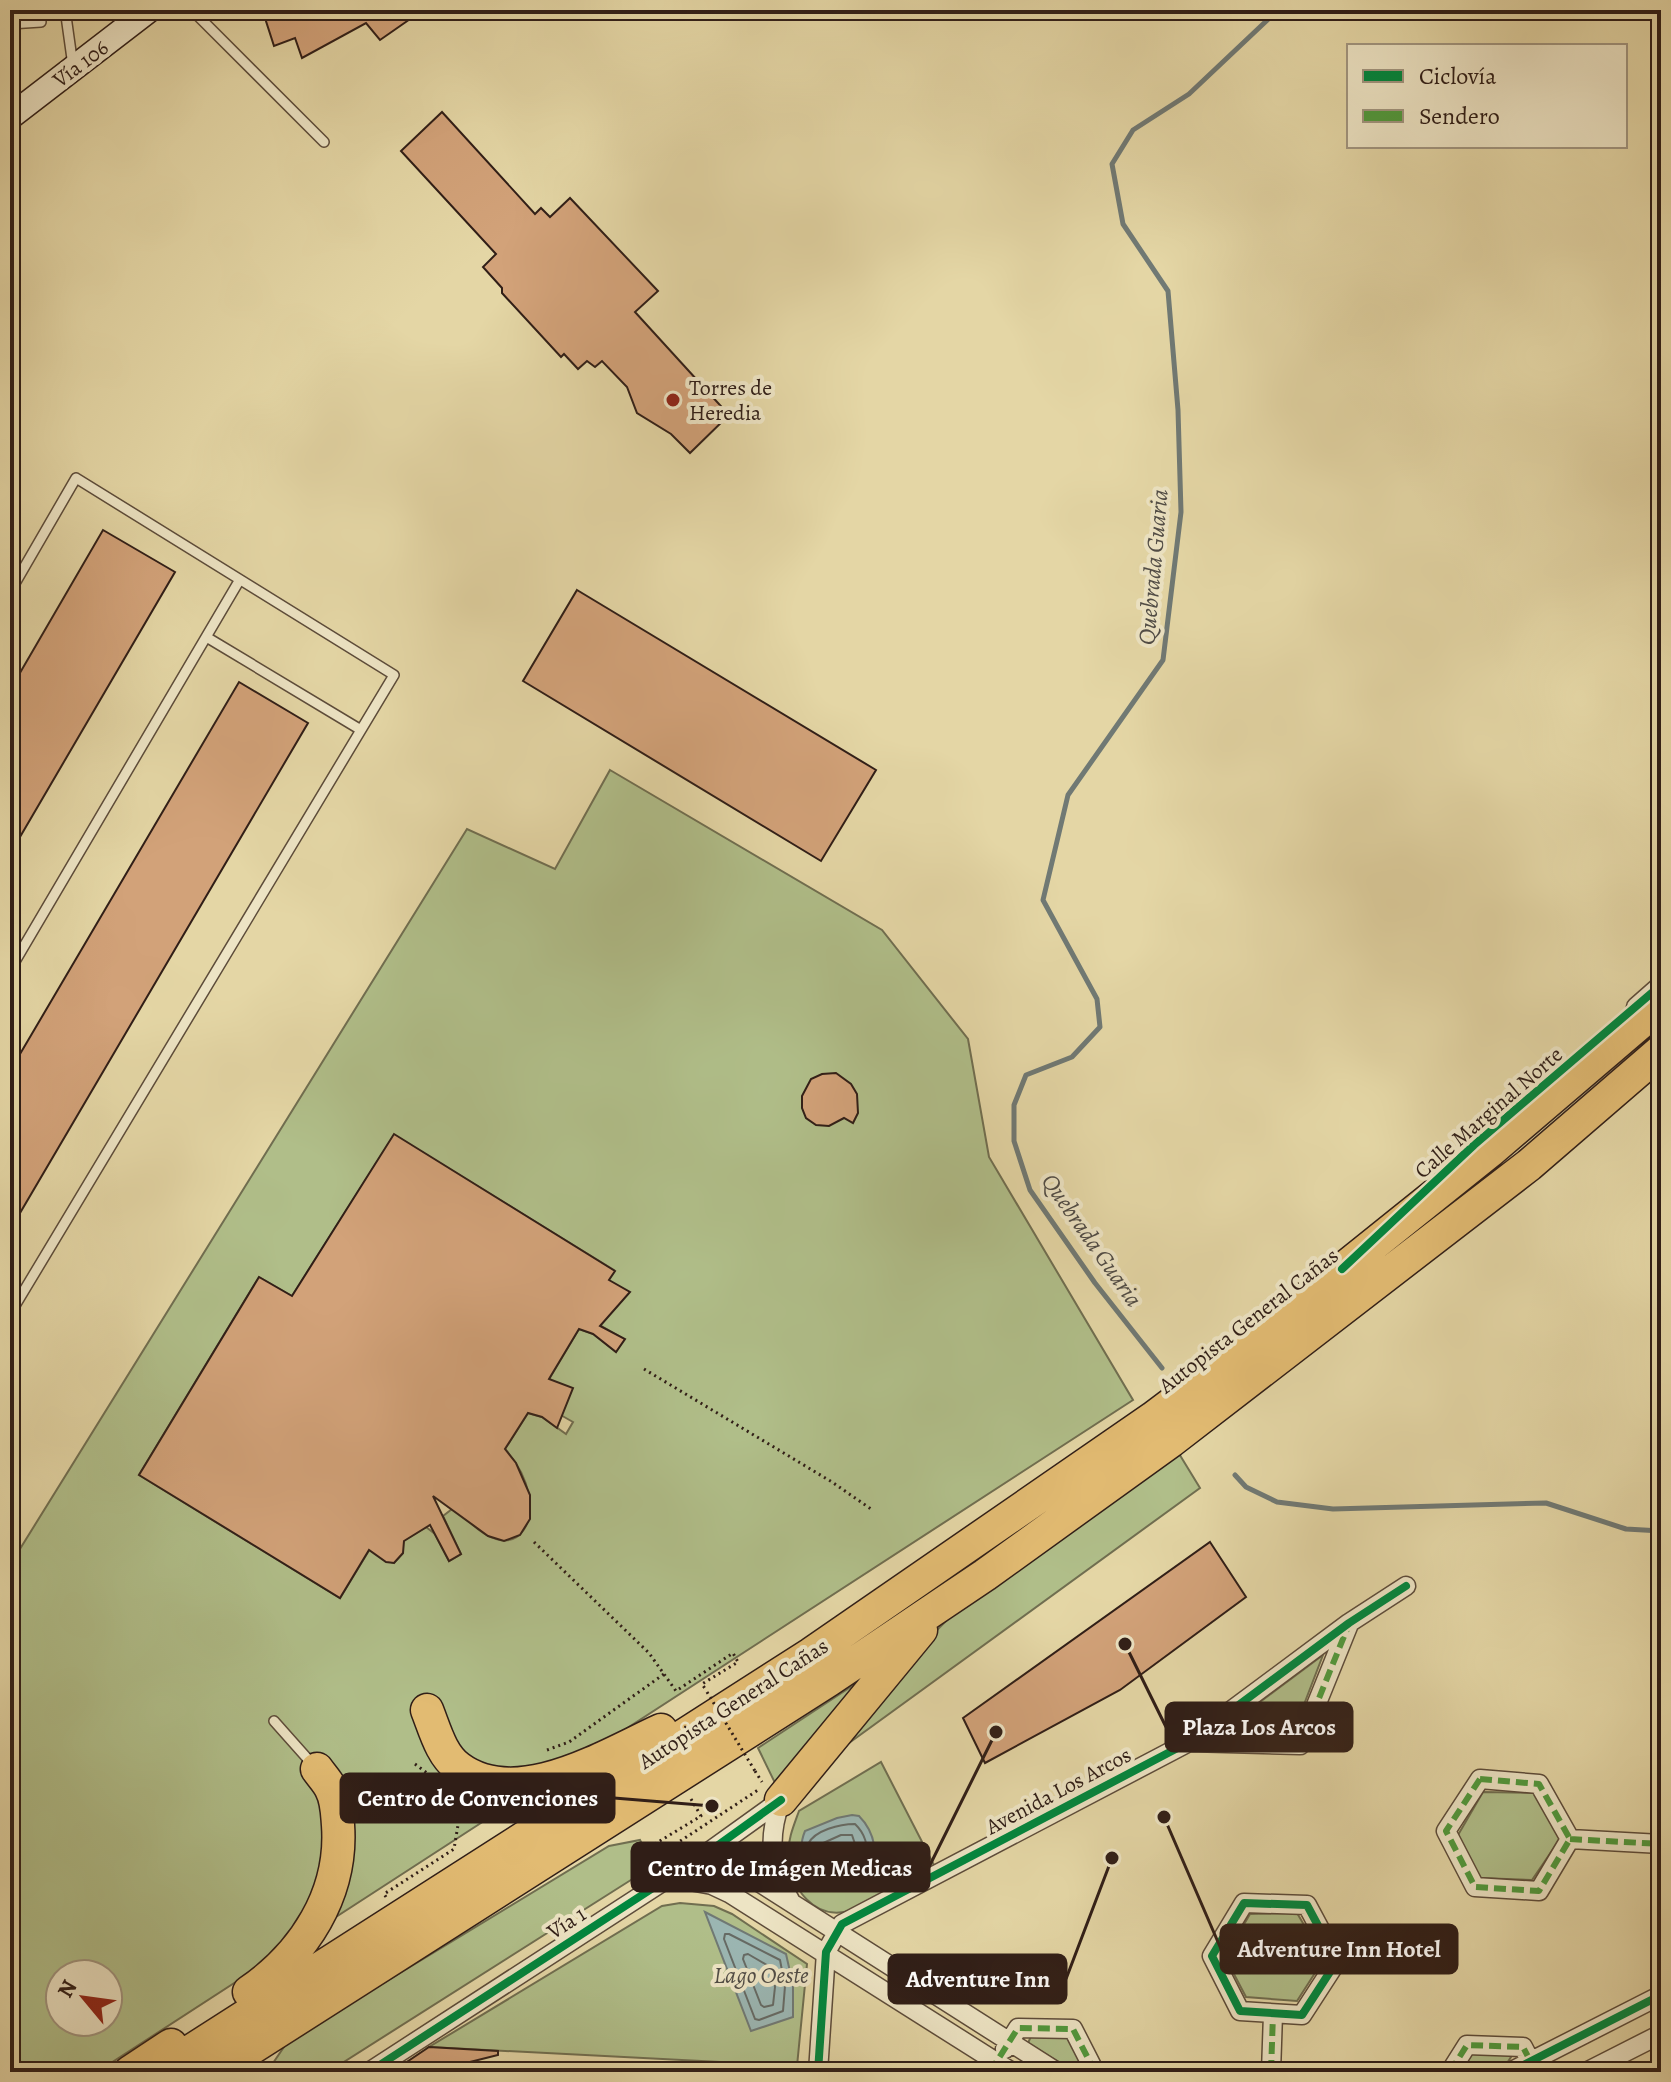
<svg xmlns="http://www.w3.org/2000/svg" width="1671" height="2082" font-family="Alegreya,serif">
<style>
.green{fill:#b0be89;stroke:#706e50;stroke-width:2;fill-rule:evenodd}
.water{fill:#9bb6b2;stroke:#707974;stroke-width:2}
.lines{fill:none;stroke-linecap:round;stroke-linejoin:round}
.shore{stroke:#666a64;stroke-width:2}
.stream{stroke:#707974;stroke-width:5}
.building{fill:#d2a279;stroke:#301e17;stroke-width:2}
.lane-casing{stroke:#5d4c3a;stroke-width:12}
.street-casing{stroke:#5d4c3a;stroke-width:21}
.secondary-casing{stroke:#301e17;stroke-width:27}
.highway-casing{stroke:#301e17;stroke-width:35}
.path{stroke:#301e17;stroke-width:3;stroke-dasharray:2 4;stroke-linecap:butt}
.lane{stroke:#ede4c4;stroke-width:9}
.street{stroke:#ede4c4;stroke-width:18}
.secondary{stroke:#ede4c4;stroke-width:24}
.highway{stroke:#e2bb72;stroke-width:32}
.path-bridge{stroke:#301e17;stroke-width:3;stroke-dasharray:2 4;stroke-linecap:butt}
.quiet{stroke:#509a3d;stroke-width:6;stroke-dasharray:12 6;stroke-linecap:butt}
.cycleway-casing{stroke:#ede4c4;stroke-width:13}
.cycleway{stroke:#00873e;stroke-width:8}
.poi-dot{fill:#8f2418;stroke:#ede4c4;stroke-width:3}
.labels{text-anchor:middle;stroke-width:8;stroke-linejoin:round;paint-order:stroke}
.street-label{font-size:22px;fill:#301e17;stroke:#ede4c4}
.poi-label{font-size:22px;fill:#301e17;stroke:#ede4c4;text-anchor:start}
.water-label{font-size:24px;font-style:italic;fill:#504c46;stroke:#ede4c4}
.leader{fill:none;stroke:#301e17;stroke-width:3}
.callout-dot{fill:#301e17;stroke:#ede4c4;stroke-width:3}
.callout{fill:#301e17;stroke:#301e17;stroke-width:3}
.callout-label{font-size:24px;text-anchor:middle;font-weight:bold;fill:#fff}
</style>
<rect width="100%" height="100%" fill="#e4d6a5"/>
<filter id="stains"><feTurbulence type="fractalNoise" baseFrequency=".0025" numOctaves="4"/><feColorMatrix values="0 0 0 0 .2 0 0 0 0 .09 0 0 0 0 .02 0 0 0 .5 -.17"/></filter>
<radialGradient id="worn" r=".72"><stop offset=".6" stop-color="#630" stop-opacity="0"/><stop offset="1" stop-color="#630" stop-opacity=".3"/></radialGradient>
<path class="green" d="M 610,770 L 882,930 L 968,1039 L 989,1157 L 1133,1400 L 97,2072 L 33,2072 L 10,2057 L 10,1565 L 467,829 L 555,869 ZM 394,1135 L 614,1270 L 586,1317 L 624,1339 L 616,1352 L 594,1334 L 579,1329 L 536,1401 L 573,1422 L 566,1434 L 542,1417 L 528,1413 L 505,1449 C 559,1509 517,1586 456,1506 L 443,1516 L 461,1554 L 449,1561 L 435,1534 L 426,1527 L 403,1541 L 403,1553 L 394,1563 L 382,1559 L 373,1544 L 340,1598 L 139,1475 L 259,1277 L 292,1296 ZM 60,1974 L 108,1974 L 108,2022 L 60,2022 Z
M 1178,1452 L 1200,1488 L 816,1767 L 914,1653 L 961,1606 Z
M 1323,1655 L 1293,1733 L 1283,1737 L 1225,1728 Z
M 887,1663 L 777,1787 L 758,1748 Z
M 881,1762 L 935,1867 C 909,1880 879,1901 852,1910 C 815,1923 789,1887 788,1854 C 788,1839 794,1825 799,1811 Z
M 1483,1792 L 1535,1793 L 1560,1839 L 1532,1880 L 1480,1878 L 1458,1835 Z
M 640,1840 L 653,1866 L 328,2072 L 267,2072 L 288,2041 L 609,1846 Z
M 680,1903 L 714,1906 L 732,1914 L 807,1964 L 797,2066 L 429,2047 L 662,1906 Z
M 1297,1913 L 1324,1959 L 1297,2001 L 1246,1997 L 1225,1957 L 1250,1914 Z
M 1032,2034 L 1068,2037 L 1084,2066 L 1084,2072 L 1075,2072 L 1028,2043 Z
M 1479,2052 L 1505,2053 L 1511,2057 C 1502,2076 1477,2072 1459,2072 L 1472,2054 Z"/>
<path class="water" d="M 852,1815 L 859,1816 C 874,1831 882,1859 867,1877 C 862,1884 853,1887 845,1891 C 817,1881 792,1863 805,1831 L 837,1818 Z
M 705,1912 L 786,1954 L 793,1985 L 793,2017 L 751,2031 Z"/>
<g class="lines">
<path class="shore" d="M 855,1824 C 875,1843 869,1874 843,1882 C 824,1875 811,1865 808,1844 C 815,1830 840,1824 855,1824 Z
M 841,1835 L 852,1835 L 857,1850 L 854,1865 L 844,1871 C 831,1868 823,1860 819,1848 L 821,1844 Z
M 725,1934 L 729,1934 L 780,1960 L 785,1986 L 783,2011 L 759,2020 L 755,2019 L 724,1939 Z
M 748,1954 L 772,1968 L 775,1987 L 773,2005 L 764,2007 L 761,2005 L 743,1959 L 744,1955 Z"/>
<path class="stream" d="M 1162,1368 L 1095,1283 L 1030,1190 L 1014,1141 L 1014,1105 L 1026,1075 L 1072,1057 L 1100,1027 L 1097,999 L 1043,900 L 1068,795 L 1163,660 L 1181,512 L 1178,410 L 1168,291 L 1123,224 L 1112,164 L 1133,130 L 1189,94 L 1278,10
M 1235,1475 L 1246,1487 L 1277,1502 L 1333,1509 L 1546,1503 L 1626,1529 L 1661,1531"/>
</g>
<path class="building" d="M 288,10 L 423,10 L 380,40 L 366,23 L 302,58 L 295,38 L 274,46 L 265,18 Z
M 442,112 L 535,214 L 541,208 L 550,217 L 570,198 L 658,291 L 635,312 L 729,415 L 690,453 L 671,434 L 637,413 L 627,387 L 602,361 L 595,367 L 587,361 L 578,369 L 564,354 L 561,357 L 502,293 L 502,288 L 483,267 L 496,254 L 401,151 Z
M 103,530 L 175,572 L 10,854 L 10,690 Z
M 577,590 L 876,770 L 821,861 L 523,681 Z
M 239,682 L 308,723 L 10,1230 L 10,1071 Z
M 836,1073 L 851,1084 L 857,1094 L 858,1113 L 853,1123 L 844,1118 L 829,1126 L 816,1125 L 806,1118 L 802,1108 L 802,1096 L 811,1079 L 822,1074 Z
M 394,1134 L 615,1271 L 609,1280 L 630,1292 L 600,1326 L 625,1339 L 616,1352 L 593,1334 L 579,1329 L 549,1379 L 573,1388 L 557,1428 L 542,1417 L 528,1413 L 505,1449 L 516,1463 L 530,1495 L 530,1519 L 520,1535 L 504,1541 L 488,1536 L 433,1496 L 461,1554 L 449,1561 L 430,1525 L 404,1541 L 403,1553 L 394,1563 L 386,1562 L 369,1550 L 340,1598 L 139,1475 L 259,1277 L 292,1296 Z
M 1210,1542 L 1246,1597 L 1120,1690 L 985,1763 L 963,1718 Z
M 429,2047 L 498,2051 L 498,2055 L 458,2065 L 461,2072 L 392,2072 Z"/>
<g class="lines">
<g class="lane-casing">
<path id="lane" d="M 192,10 L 324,142
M 10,24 L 41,22
M 73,66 L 66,16 L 74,10
M 10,592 L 76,478 L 394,675 L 10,1314
M 208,638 L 361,730
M 10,970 L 239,581
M 274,1721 L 314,1766"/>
</g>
<g class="street-casing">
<path id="street" d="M 1636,1007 L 1661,985
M 1189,1742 L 1300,1745 L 1349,1624
M 1480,1779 L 1539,1784 L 1570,1839 L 1539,1891 L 1475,1887 L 1446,1831 Z
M 781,1800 C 768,1836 769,1867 790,1900
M 1570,1839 L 1661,1844
M 710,1851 L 1057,2072
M 668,1877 L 712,1885 L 729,1893 L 1012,2072
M 1244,1903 L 1307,1905 L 1337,1961 L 1302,2015 L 1240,2011 L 1212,1956 Z
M 1005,2049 L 1018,2028 L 1073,2029 L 1095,2072
M 369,2072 L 710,1851 L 781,1800
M 818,2072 L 826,1952 L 842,1924 L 1189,1742 L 1349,1623 L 1406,1586
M 1271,2072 L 1273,2014
M 1450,2072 L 1467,2045 L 1523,2047 L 1535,2070
M 1510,2072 L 1661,1995
M 1586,2072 L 1661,2034"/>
</g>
<g class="secondary-casing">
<path id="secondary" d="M 10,117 L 149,10"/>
</g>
<g class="highway-casing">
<path id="highway" d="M 427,1710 C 435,1730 441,1755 459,1768 C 517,1811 606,1755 661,1730
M 781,1800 L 921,1630
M 249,1992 C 304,1954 343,1894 338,1825 C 337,1813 337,1800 331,1789 C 328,1782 321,1775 317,1769
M 130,2072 L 171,2045
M 158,2072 L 811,1654 L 1153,1418 L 1222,1366 L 1490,1151 L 1661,1005
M 214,2072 L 829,1680 L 985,1575 L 1171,1441 L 1529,1165 L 1661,1051"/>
</g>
<path class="path" d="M 644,1369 L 832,1482 L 871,1509
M 534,1542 L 649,1653 L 676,1691 L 733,1653 L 738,1662 L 702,1684 L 706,1690
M 547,1750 L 569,1742 L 664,1674
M 415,1764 L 427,1773
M 755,1771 L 762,1782
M 451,1793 L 457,1802 L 459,1819
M 691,1799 L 701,1816 L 650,1847 L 656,1857 L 758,1790
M 386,1897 L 384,1894 L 454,1849 L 459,1819 L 466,1817 L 476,1804"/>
<use href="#lane" class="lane"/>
<use href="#street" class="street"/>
<use href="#secondary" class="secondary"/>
<use href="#highway" class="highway"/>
<path class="path-bridge" d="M 707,1692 L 755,1771"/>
<path class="quiet" d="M 1189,1742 L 1300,1745 L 1347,1629
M 1480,1779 L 1539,1784 L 1570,1839 L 1539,1891 L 1475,1887 L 1446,1831 Z
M 1570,1839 L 1661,1844
M 990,2072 L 1018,2028 L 1073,2029 L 1095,2072
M 1271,2072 L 1273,2014
M 1450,2072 L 1467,2045 L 1523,2047 L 1534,2068"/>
<g class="cycleway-casing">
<path id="cycleway" d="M 1342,1269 L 1474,1145 L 1661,985
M 1244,1903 L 1307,1905 L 1337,1961 L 1302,2015 L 1240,2011 L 1212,1956 Z
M 369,2072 L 710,1851 L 781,1800
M 818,2072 L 826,1952 L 842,1924 L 1189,1742 L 1349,1623 L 1406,1586
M 1510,2072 L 1661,1995"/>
</g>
<use href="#cycleway" class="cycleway"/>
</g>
<circle class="poi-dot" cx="673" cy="400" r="8"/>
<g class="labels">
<g class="street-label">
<text transform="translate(80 63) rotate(-37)" y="8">Vía 106</text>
<text transform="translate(1488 1112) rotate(-41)" y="8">Calle Marginal Norte</text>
<text transform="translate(1248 1320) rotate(-38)" y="8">Autopista General Cañas</text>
<text transform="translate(733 1703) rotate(-33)" y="8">Autopista General Cañas</text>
<text transform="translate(1058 1790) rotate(-28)" y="8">Avenida Los Arcos</text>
<text transform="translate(566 1922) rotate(-33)" y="8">Vía 1</text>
</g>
<g class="poi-label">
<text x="689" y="395">Torres de<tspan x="689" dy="25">Heredia</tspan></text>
</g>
<g class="water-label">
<text transform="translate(1153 567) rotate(-85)" y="8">Quebrada Guaria</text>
<text transform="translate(1092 1240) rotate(55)" y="8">Quebrada Guaria</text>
<text x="761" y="1983">Lago Oeste</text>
</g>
</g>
<path class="leader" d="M1125 1644L1166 1727M712 1806L614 1798M996 1732L929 1867M1164 1817L1221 1949M1112 1858L1066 1979"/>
<g class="callout-dot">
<circle cx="1125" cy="1644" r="8"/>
<circle cx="712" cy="1806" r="8"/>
<circle cx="996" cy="1732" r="8"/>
<circle cx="1164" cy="1817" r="8"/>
<circle cx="1112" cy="1858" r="8"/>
</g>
<g class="callout">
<rect x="1166" y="1703" width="186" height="48" rx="8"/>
<rect x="341" y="1774" width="273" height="48" rx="8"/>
<rect x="632" y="1843" width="297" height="48" rx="8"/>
<rect x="1221" y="1925" width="236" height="48" rx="8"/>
<rect x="889" y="1955" width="177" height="48" rx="8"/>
</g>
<g class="callout-label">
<text x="1259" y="1735">Plaza Los Arcos</text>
<text x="478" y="1806">Centro de Convenciones</text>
<text x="780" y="1876">Centro de Imágen Medicas</text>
<text x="1339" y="1957">Adventure Inn Hotel</text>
<text x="978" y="1987">Adventure Inn</text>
</g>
<rect width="1671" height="2082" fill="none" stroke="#e4d6a5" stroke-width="40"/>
<rect x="12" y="12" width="1647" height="2058" fill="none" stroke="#301e17" stroke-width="4"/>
<rect x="20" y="20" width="1631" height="2042" fill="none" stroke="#301e17" stroke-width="2"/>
<rect x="1347" y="44" width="280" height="104" fill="#ede4c4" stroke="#a1957f" stroke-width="2"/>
<rect x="1363" y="70" width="40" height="12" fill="#00873e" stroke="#a1957f" stroke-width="2"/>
<text x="1419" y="84" font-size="24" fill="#301e17">Ciclovía</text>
<rect x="1363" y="110" width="40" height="12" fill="#509a3d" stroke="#a1957f" stroke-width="2"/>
<text x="1419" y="124" font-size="24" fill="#301e17">Sendero</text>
<g transform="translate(84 1998) rotate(299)"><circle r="38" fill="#ede4c4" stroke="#a1957f" stroke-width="2"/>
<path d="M0-6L14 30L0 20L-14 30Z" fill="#8f2418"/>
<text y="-12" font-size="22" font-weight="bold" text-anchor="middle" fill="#301e17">N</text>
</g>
<rect width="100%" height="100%" filter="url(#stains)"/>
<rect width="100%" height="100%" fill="url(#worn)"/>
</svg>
